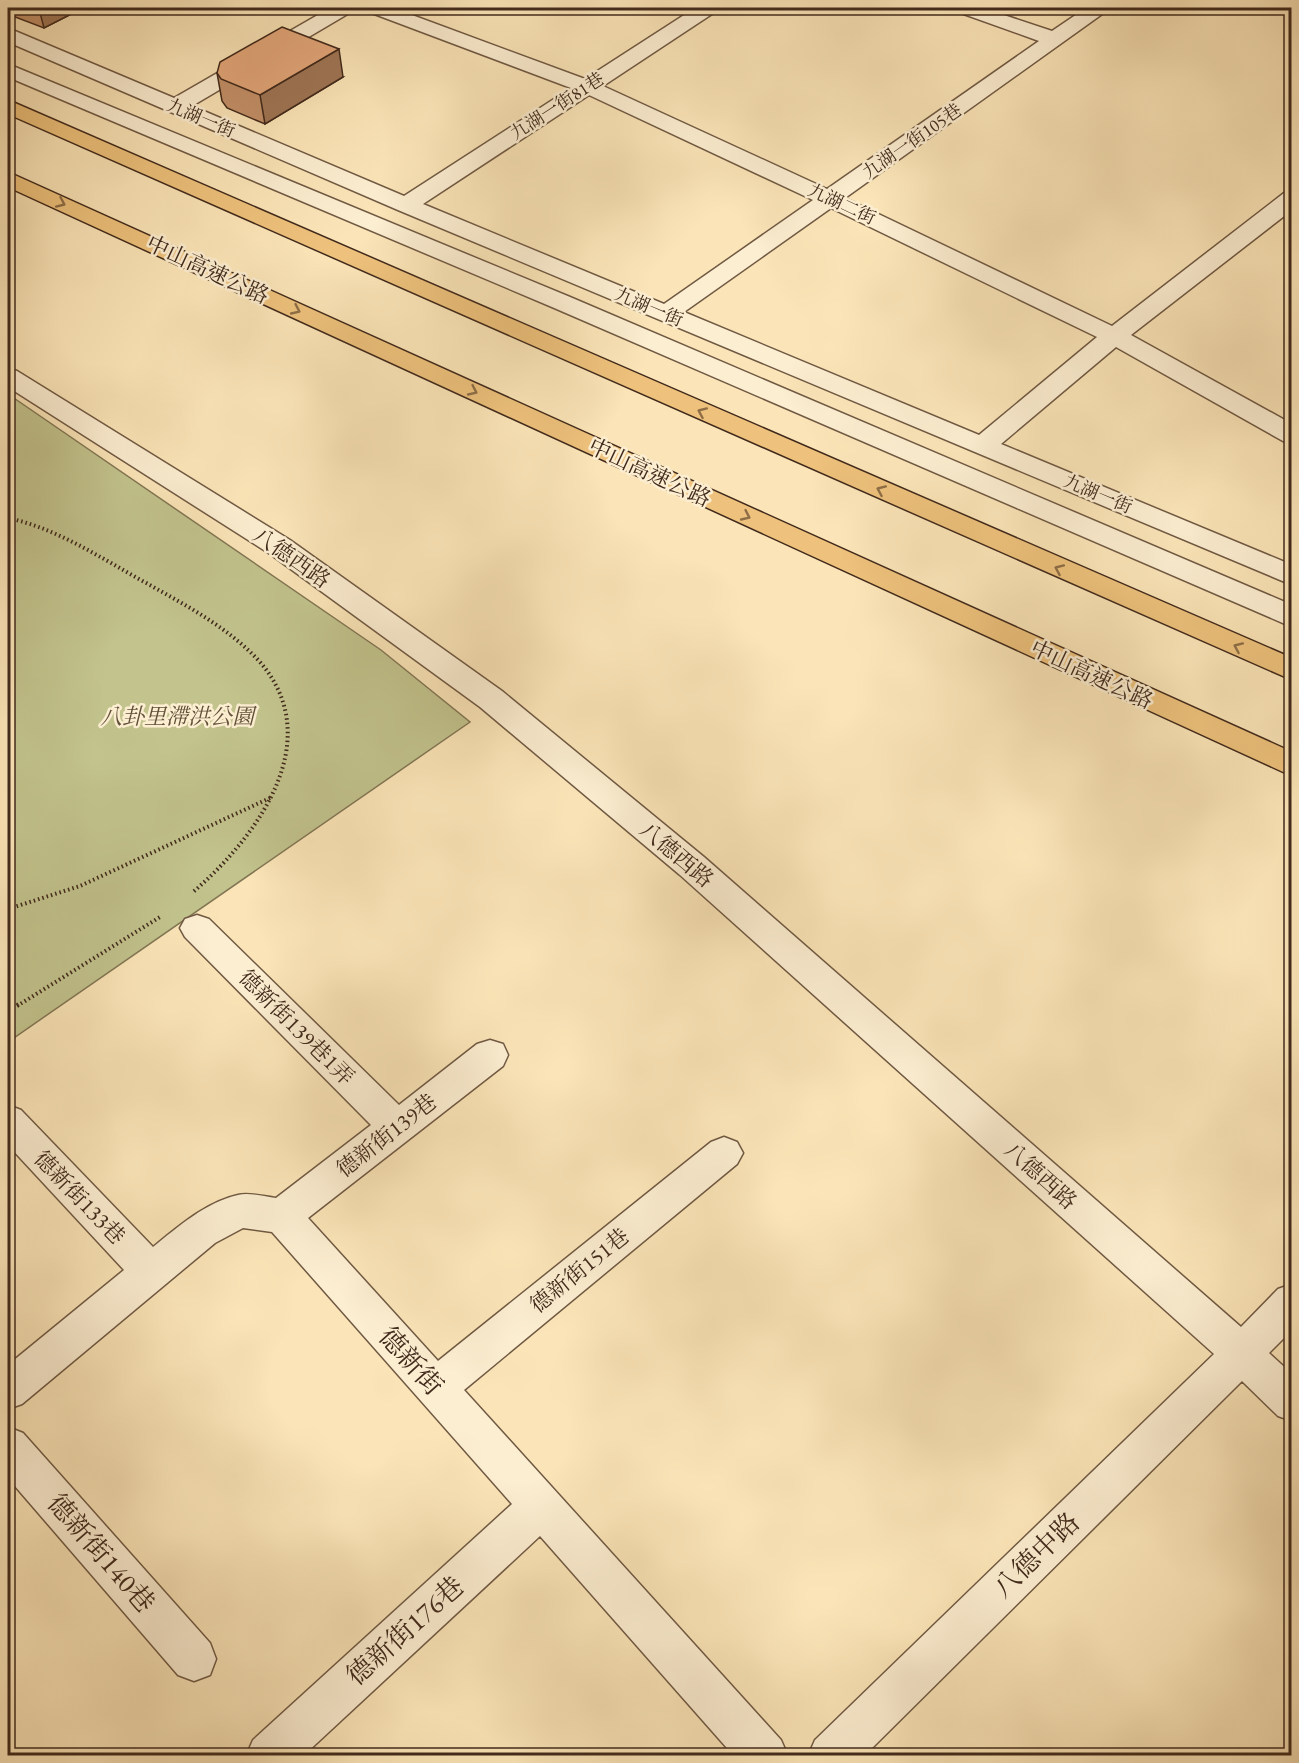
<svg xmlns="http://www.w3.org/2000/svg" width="1299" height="1763" font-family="'EB Garamond','Noto Serif TC',serif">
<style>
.green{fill:#c2c38d;stroke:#827654;stroke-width:1.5}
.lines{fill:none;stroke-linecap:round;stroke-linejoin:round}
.minor-casing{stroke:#705943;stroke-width:3}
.highway-casing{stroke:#412a1c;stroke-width:3}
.path-far1{stroke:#412a1c;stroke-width:4;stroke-dasharray:1.5 3;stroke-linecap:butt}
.path{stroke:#412a1c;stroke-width:4.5;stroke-dasharray:1.5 4;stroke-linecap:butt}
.minor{fill:#fceed1;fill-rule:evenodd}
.highway{fill:#eec27c;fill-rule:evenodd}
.wall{fill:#c39069;stroke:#412a1c;stroke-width:1.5}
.shaded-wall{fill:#9f7555;stroke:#412a1c;stroke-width:1.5}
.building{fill:#e3a77a;stroke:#412a1c;stroke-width:1.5}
.oneway{stroke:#8f6e47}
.labels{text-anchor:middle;stroke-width:5;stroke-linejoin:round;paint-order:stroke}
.far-street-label{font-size:18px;fill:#412a1c;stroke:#fceed1}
.street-label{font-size:22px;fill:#412a1c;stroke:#fceed1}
.park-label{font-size:22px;font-style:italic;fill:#615038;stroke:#fceed1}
.near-street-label{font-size:27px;fill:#412a1c;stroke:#fceed1}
</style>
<rect width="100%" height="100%" fill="#fbe5b8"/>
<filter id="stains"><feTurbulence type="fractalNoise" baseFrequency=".00333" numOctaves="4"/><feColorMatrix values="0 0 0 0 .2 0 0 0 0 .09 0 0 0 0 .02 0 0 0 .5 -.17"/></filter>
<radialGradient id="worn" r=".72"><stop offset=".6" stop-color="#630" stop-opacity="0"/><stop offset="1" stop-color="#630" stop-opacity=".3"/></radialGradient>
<path class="green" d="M 8,394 L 381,650 L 470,722 L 8,1042 Z"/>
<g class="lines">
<g class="minor-casing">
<path id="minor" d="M 330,8 L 354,8 L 351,12 L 192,106 L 404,196 L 571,88 L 369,12 L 366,8 L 393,8 L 585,79 L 695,8 L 718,8 L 715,12 L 603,86 L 827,189 L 1039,41 L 958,12 L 955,8 L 983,8 L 1052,31 L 1086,8 L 1108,8 L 1105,12 L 845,198 L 1112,326 L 1284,193 L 1292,191 L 1292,210 L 1131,335 L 1292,424 L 1292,443 L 1283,441 L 1116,347 L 1001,444 L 1292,565 L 1292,585 L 398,210 L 8,42 L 8,29 L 15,31 L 174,98 ZM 589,95 L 813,200 L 664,304 L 423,204 ZM 831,208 L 1097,337 L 979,435 L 684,312 Z
M 8,64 L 570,297 L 1292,605 L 1292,627 L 552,307 L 8,77 Z
M 8,368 L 17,371 L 290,540 L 502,691 L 704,857 L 1241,1327 L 1278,1289 L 1292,1284 L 1292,1330 L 1269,1353 L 1292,1374 L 1292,1421 L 1278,1416 L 1242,1381 L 864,1756 L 808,1756 L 815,1740 L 1214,1354 L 680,875 L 480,707 L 270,554 L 8,387 Z
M 197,915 L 209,919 L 399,1105 L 477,1044 L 490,1040 L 503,1044 L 508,1055 L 503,1066 L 308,1218 L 438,1361 L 711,1142 L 724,1137 L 737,1142 L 743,1153 L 737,1164 L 464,1390 L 781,1740 L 788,1756 L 734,1756 L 540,1536 L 303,1756 L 246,1756 L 253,1740 L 512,1504 L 272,1232 L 243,1228 L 215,1243 L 22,1404 L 8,1409 L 8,1365 L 124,1270 L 8,1145 L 8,1105 L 21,1110 L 153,1247 C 178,1227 206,1202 238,1195 C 249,1192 265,1197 276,1198 L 371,1125 L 185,937 L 180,928 L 185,919 Z
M 8,1427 L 23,1433 L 210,1643 L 216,1659 L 210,1675 L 194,1681 L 178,1675 L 8,1478 Z"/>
</g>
<g class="highway-casing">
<path id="highway" d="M 8,100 L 1292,658 L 1292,680 L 8,114 Z
M 8,172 L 1292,752 L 1292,776 L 8,187 Z"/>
</g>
<path class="path-far1" d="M 8,518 C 59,529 102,559 148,584 C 187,606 229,628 260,662 C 329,742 255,839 192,893
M 8,909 L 80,886 L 270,798
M 17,1006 L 160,917"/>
<path class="path" d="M 8,1011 L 19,1004"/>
<use href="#minor" class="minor"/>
<use href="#highway" class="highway"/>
</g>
<path class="wall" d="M 12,8 L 83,8 L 44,28 L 15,17 Z
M 217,73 L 343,77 L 265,124 L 227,108 L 222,101 Z"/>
<path class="shaded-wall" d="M 41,8 L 83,8 L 44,28 L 39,9 Z
M 339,49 L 343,77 L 265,124 L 260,95 Z"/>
<path class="building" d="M 282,27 L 339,49 L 260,95 L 221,79 L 217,73 L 220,62 Z"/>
<defs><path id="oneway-chevron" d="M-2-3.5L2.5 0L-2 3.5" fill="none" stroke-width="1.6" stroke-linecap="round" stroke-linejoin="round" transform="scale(1.5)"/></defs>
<g class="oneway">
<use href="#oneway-chevron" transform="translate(61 203) rotate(24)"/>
<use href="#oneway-chevron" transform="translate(296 310) rotate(25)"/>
<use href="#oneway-chevron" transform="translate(473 391) rotate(25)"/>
<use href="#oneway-chevron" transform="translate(702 412) rotate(-156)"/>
<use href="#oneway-chevron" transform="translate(881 490) rotate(-156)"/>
<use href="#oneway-chevron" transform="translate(746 516) rotate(25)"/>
<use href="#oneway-chevron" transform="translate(1059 569) rotate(-156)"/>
<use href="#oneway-chevron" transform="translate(1238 647) rotate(-156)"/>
</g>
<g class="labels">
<g class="far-street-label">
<text transform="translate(557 106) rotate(-33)" y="6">九湖一街81巷</text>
<text transform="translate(201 118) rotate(23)" y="6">九湖一街</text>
<text transform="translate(912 141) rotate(-35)" y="6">九湖一街105巷</text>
<text transform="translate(842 204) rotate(25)" y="6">九湖二街</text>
<text transform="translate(649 307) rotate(23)" y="6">九湖一街</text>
<text transform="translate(1098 494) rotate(23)" y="6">九湖一街</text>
</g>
<g class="street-label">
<text transform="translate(208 269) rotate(25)" y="8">中山高速公路</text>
<text transform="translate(650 472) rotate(25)" y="8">中山高速公路</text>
<text transform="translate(292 557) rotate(35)" y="8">八德西路</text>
<text transform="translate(1092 674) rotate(25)" y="8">中山高速公路</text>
<text transform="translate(677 854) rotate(40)" y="8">八德西路</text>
<text transform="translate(297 1027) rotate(45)" y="8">德新街139巷1弄</text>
<text transform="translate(386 1135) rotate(-38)" y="8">德新街139巷</text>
<text transform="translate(1041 1175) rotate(42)" y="8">八德西路</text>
<text transform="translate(80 1197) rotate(46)" y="8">德新街133巷</text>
<text transform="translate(579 1270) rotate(-39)" y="8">德新街151巷</text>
</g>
<g class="park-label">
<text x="177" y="724">八卦里滯洪公園</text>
</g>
<g class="near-street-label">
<text transform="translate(411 1361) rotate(48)" y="9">德新街</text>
<text transform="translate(101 1553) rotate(49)" y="9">德新街140巷</text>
<text transform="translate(1036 1555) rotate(-44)" y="9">八德中路</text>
<text transform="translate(405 1631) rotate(-42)" y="9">德新街176巷</text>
</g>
</g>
<rect width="1299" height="1763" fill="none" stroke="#fbe5b8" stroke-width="30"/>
<rect x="9" y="9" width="1281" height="1745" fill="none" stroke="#412a1c" stroke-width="3"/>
<rect x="15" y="15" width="1269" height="1733" fill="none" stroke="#412a1c" stroke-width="1.5"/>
<rect width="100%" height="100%" filter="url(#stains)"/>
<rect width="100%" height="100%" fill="url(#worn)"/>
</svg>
